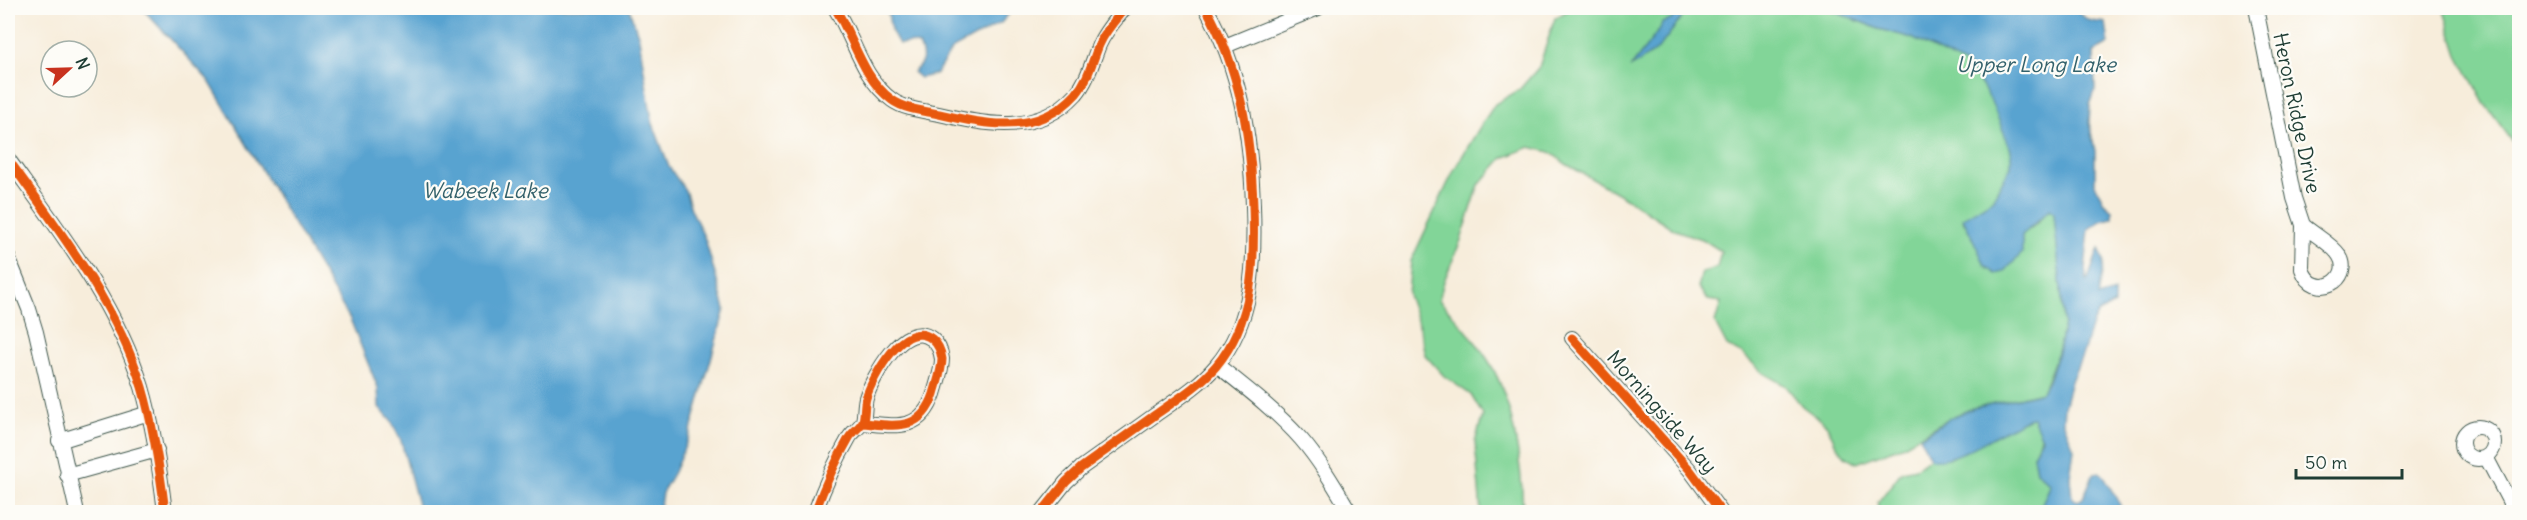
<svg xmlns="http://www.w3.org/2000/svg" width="2527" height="520" font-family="Delius,sans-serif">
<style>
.green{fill:#82d598;stroke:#508966;stroke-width:1.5}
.water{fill:#59a3d0;stroke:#3c7082;stroke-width:1.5}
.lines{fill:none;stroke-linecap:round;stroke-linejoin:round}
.street-casing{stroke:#3f574d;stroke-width:16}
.street{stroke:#fff;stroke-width:14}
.cycleway-casing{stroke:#fdfcf7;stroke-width:13}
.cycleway{stroke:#e8590c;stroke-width:9}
.labels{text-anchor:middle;stroke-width:4.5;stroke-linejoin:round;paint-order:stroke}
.street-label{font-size:20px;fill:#1f3d34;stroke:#fdfcf7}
.water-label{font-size:21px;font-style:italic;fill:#33616b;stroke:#fdfcf7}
</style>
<rect width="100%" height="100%" fill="#fdfcf7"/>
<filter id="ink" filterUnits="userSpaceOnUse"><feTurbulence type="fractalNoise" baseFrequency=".0167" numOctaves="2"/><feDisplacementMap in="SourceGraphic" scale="12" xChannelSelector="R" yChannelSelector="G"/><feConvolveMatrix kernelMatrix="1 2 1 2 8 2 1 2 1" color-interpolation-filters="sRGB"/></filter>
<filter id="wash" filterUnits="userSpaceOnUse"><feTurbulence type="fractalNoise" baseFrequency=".008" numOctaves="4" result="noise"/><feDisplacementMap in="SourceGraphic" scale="24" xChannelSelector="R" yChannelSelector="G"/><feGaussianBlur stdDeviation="1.35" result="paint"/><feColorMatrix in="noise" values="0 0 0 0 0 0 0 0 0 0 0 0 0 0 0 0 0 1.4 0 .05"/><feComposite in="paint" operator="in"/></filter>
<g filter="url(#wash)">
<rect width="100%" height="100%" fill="#f7eddb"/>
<path class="green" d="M 1572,8 L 1681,8 L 1671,20 L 1662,23 L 1660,29 L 1630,68 L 1658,49 L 1689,8 L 1824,8 L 1879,29 L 1912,38 L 1966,65 L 1975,74 L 1990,99 L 2010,144 L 2012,161 L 2009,172 L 1998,188 L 1994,199 L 1963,221 L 1972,235 L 1988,269 L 2022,246 L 2022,235 L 2035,225 L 2048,210 L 2050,209 L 2054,212 L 2064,324 L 2058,352 L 2042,392 L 1973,408 L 1949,418 L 1904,445 L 1857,463 L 1845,456 L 1836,445 L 1827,425 L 1802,406 L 1786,386 L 1763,373 L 1743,354 L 1727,346 L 1715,323 L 1721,302 L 1708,300 L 1698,287 L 1702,272 L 1717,268 L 1721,251 L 1704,240 L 1675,230 L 1631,201 L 1566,164 L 1550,152 L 1530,147 L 1503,158 L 1479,185 L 1461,240 L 1444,281 L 1439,300 C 1456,318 1473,337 1486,357 C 1513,396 1522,466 1523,512 L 1481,512 L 1475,442 L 1483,415 L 1471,395 L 1444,376 L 1425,355 L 1419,326 L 1408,295 L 1411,261 L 1455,168 L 1480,127 L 1495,104 L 1519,90 L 1539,67 L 1555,18 Z
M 2443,8 L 2519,8 L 2519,150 L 2484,103 L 2458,55 Z
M 2031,418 L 2033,418 L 2042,435 L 2033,455 L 2036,471 L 2050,484 C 2049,494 2039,503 2041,512 L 1877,512 L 1878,502 L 1902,471 L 1916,468 L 1930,458 L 1951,458 L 2005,428 Z"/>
<path class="water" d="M 142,8 L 629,8 L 639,38 L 652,121 L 669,167 L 685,190 L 691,209 L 705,239 L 725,309 L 690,434 L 674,472 L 662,493 L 659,512 L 420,512 L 401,441 L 391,421 L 379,407 L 378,388 L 350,319 L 209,81 Z
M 887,8 L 1014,8 L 1001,23 L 951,50 L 936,74 L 920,78 L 913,72 C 924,63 925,58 919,45 L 911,43 L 899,44 L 891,30 Z
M 1681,8 L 1689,8 L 1658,49 L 1630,68 L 1660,29 L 1662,23 L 1671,20 Z
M 1825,8 L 2078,8 C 2084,22 2092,21 2106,23 L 2109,44 L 2094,52 L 2095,91 L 2090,105 L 2089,123 L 2095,151 L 2095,184 L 2104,203 L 2112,210 L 2112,218 L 2101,221 L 2089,229 L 2085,269 L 2087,282 L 2099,248 L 2104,261 L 2098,297 L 2114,292 L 2114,304 L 2098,313 L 2092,324 L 2082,356 L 2071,381 L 2064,407 L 2063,421 L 2074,449 L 2070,477 L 2072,498 L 2078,501 L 2083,498 L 2093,475 L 2099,472 L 2103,475 L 2124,512 L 2041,512 C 2039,503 2049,494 2050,484 L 2036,471 L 2033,455 L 2042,438 L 2033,418 C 2026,418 2022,422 2016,425 C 1995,434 1951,466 1930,458 L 1920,437 L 1950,418 L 1974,408 L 2036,394 L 2042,392 L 2048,381 L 2058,352 L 2064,324 L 2054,213 L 2050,209 L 2022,235 L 2022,253 L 2004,272 L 1996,274 L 1985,265 L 1963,218 L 1994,199 L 1998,189 L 2011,166 L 2011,150 L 1990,99 L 1975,74 L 1966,65 L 1912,38 L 1879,29 Z"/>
</g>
<g filter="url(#ink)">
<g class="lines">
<g class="street-casing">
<path id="street" d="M 835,8 C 854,38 862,78 892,100 C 904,109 924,111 939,114 C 987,125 1038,136 1076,94 C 1088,80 1092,62 1099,45 C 1105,31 1116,19 1125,8
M 2256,8 L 2294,198 L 2303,225
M 1225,46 L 1318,8
M 8,159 C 58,229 116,303 142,387 C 154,428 160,470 165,512
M 2303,225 C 2314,235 2331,243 2339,255 C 2355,279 2314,303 2302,269 Z
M 8,257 L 29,309 L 36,332 L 77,512
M 1572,338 L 1690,470 L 1721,512
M 1217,365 C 1246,388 1276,411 1301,439 C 1320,461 1335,487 1350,512
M2462 443a16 16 0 1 1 32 0a16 16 0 1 1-32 0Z
M 59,441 L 149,413
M 2486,457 L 2515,512
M 67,475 L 157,450
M 815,512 C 824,487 835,462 849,438 C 852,432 861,427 863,421 C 865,414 864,405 866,398 C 872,378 905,317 932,339 C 938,344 941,351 942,359 C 942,370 937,383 934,394 C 921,432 896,426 863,423
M 1042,512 L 1066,482 L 1081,468 C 1106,450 1130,433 1155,415 C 1176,400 1199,386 1216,366 C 1254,321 1255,261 1253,206 C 1251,136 1240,69 1206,8"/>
</g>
<use href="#street" class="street"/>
<g class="cycleway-casing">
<path id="cycleway" d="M 835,8 C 854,38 862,78 892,100 C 904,109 924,111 939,114 C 987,125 1038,136 1076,94 C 1088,80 1092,62 1099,45 C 1105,31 1116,19 1125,8
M 8,159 C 58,229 116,303 142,387 C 154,428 160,470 165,512
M 1572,338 L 1690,470 L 1721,512
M 815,512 C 824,487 835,462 849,438 C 852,432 861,427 863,421 C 865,414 864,405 866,398 C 872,378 905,317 932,339 C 938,344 941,351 942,359 C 942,370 937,383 934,394 C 921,432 896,426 863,423
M 1042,512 L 1066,482 L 1081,468 C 1106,450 1130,433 1155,415 C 1176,400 1199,386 1216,366 C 1254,321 1255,261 1253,206 C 1251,136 1240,69 1206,8"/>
</g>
<use href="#cycleway" class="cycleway"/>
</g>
</g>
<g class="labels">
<g class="street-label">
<text transform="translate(2297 113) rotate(78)" y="7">Heron Ridge Drive</text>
<text transform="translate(1662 412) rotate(49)" y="7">Morningside Way</text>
</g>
<g class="water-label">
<text x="2036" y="72">Upper Long Lake</text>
<text x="485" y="198">Wabeek Lake</text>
</g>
</g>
<rect width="2527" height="520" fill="none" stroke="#fdfcf7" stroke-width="30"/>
<g transform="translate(69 69) rotate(68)"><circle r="28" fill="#fdfcf7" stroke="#a4b0a9" stroke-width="1.5"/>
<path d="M0-4.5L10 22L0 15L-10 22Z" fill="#c8321e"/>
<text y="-9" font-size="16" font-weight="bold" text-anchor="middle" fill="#1f3d34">N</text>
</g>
<path d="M2296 469v9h106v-9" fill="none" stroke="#1f3d34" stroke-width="3"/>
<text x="2305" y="469" font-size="18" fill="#1f3d34" stroke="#fdfcf7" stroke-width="4.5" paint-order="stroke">50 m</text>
</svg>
